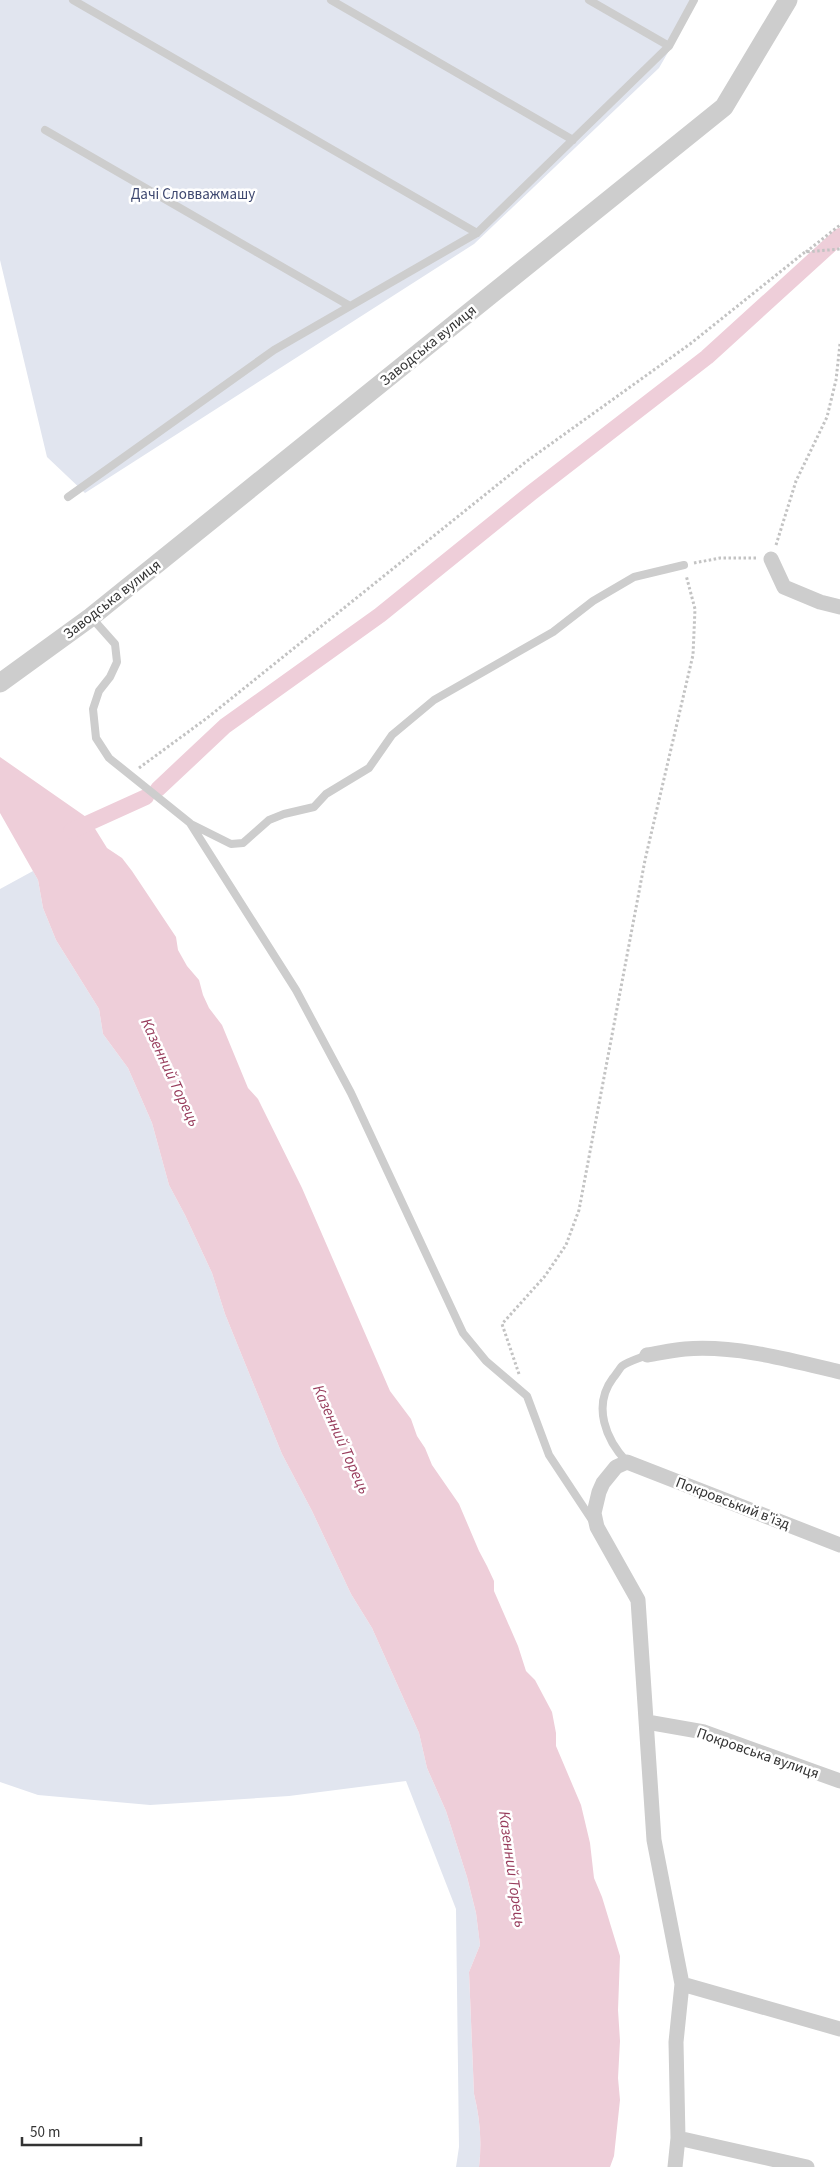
<svg xmlns="http://www.w3.org/2000/svg" width="840" height="2167" font-family="'Source Sans 3',sans-serif">
<style>
.green{fill:#e1e5ef}
.water{fill:#eeced9}
.lines{fill:none;stroke-linecap:round;stroke-linejoin:round}
.canal{stroke:#eeced9;stroke-width:16}
.path{stroke:#c3c3c3;stroke-width:3;stroke-dasharray:2.5 2.5;stroke-linecap:butt}
.service{stroke:#cdcdcd;stroke-width:8}
.minor{stroke:#cdcdcd;stroke-width:15}
.tertiary{stroke:#cdcdcd;stroke-width:19}
.labels{text-anchor:middle;stroke-width:5;stroke-linejoin:round;paint-order:stroke}
.park-label{font-size:15px;fill:#3e4870;stroke:#fff}
.street-label{font-size:15px;fill:#333;stroke:#fff}
.water-label{font-size:16px;font-style:italic;fill:#983d5d;stroke:#fff}
</style>
<rect width="100%" height="100%" fill="#fff"/>
<path class="green" d="M 0,0 L 698,0 L 659,68 L 474,244 L 85,493 L 47,457 L 0,260 Z
M 33,871 L 38,880 L 43,908 L 56,940 L 99,1009 L 103,1034 L 128,1068 L 152,1123 L 169,1185 L 185,1215 L 212,1273 L 225,1314 L 282,1454 L 312,1511 L 351,1594 L 372,1628 L 419,1733 L 427,1768 L 446,1811 L 467,1877 L 476,1913 L 480,1945 L 469,1972 L 474,2094 C 480,2118 482,2142 479,2167 L 456,2167 L 459,2147 L 456,1909 L 406,1781 L 289,1796 L 150,1805 L 38,1795 L 0,1782 L 0,889 Z"/>
<path class="water" d="M 0,757 L 89,819 L 107,848 L 122,858 L 132,871 L 176,937 L 178,950 L 187,966 L 199,980 L 203,995 L 209,1008 L 222,1025 L 248,1088 L 258,1099 L 302,1188 L 390,1391 L 411,1419 L 417,1436 L 425,1448 L 432,1465 L 459,1504 L 479,1551 L 487,1566 L 494,1581 L 494,1591 L 518,1646 L 526,1671 L 535,1680 L 552,1712 L 556,1733 L 556,1746 L 581,1805 L 590,1843 L 594,1878 L 602,1897 L 620,1956 L 618,2010 L 620,2041 L 618,2078 L 620,2100 L 614,2156 L 610,2167 L 479,2167 C 482,2142 480,2118 474,2094 L 469,1972 L 480,1945 L 476,1913 L 467,1877 L 446,1811 L 427,1768 L 419,1733 L 372,1628 L 351,1594 L 312,1511 L 282,1454 L 225,1314 L 212,1273 L 185,1215 L 169,1185 L 152,1123 L 128,1068 L 103,1034 L 99,1009 L 56,940 L 43,908 L 38,880 L 0,813 Z"/>
<g class="lines">
<path class="canal" d="M 158,789 L 225,726 L 380,615 L 531,493 L 707,357 L 840,236
M 71,831 L 146,797"/>
<path class="path" d="M 806,252 L 840,225
M 776,545 L 796,481 L 827,417 L 836,380 L 840,344
M 694,563 L 720,558 L 757,558
M 139,768 L 207,718 L 527,461 L 690,344 L 805,252 L 840,249
M 519,1374 L 502,1324 L 545,1276 L 566,1245 L 579,1210 L 645,860 L 693,655 L 695,609 L 686,575"/>
<path class="service" d="M 73,0 L 477,233
M 331,0 L 573,140
M 589,0 L 669,46
M 45,130 L 350,306
M 68,497 L 274,350 L 477,233 L 669,46 L 694,0
M 91,617 L 115,644 L 117,662 L 110,677 L 99,691 L 93,709 L 96,738 L 109,758 L 190,823 L 296,990 L 351,1093 L 463,1333 L 486,1361 L 527,1396 L 549,1455 L 592,1520
M 191,824 L 231,844 L 243,843 L 269,820 L 284,814 L 314,807 L 326,794 L 369,768 L 392,735 L 434,700 L 553,632 L 593,601 L 634,577 L 684,565
M 627,1462 C 606,1440 592,1406 613,1378 C 616,1375 619,1369 622,1366 C 629,1361 640,1358 647,1355"/>
<path class="minor" d="M 771,559 L 784,587 L 820,602 L 840,607
M 647,1355 C 660,1353 673,1350 685,1349 C 737,1345 790,1360 840,1372
M 647,1722 L 704,1732 L 840,1781
M 682,1984 L 840,2029
M 678,2138 L 807,2167
M 675,2167 L 678,2138 L 676,2042 L 682,1984 L 654,1840 L 638,1600 L 597,1527 L 594,1513 L 599,1492 L 603,1483 L 616,1467 L 627,1462 L 840,1545"/>
<path class="tertiary" d="M 0,683 L 91,617 L 724,107 L 788,0"/>
</g>
<g class="labels">
<g class="park-label">
<text x="193" y="199">Дачі Словважмашу</text>
</g>
<g class="street-label">
<text transform="translate(428 345) rotate(-39)" y="5">Заводська вулиця</text>
<text transform="translate(112 599) rotate(-38)" y="5">Заводська вулиця</text>
<text transform="translate(733 1503) rotate(21)" y="5">Покровський в'їзд</text>
<text transform="translate(758 1753) rotate(19)" y="5">Покровська вулиця</text>
</g>
<g class="water-label">
<text transform="translate(171 1072) rotate(65)" y="6">Казенний Торець</text>
<text transform="translate(342 1439) rotate(66)" y="6">Казенний Торець</text>
<text transform="translate(513 1869) rotate(82)" y="6">Казенний Торець</text>
</g>
</g>
<path d="M22 2137v8h119v-8" fill="none" stroke="#333333" stroke-width="2.5"/>
<text x="30" y="2137" font-size="15" fill="#333333" stroke="#ffffff" stroke-width="4" paint-order="stroke">50 m</text>
</svg>
